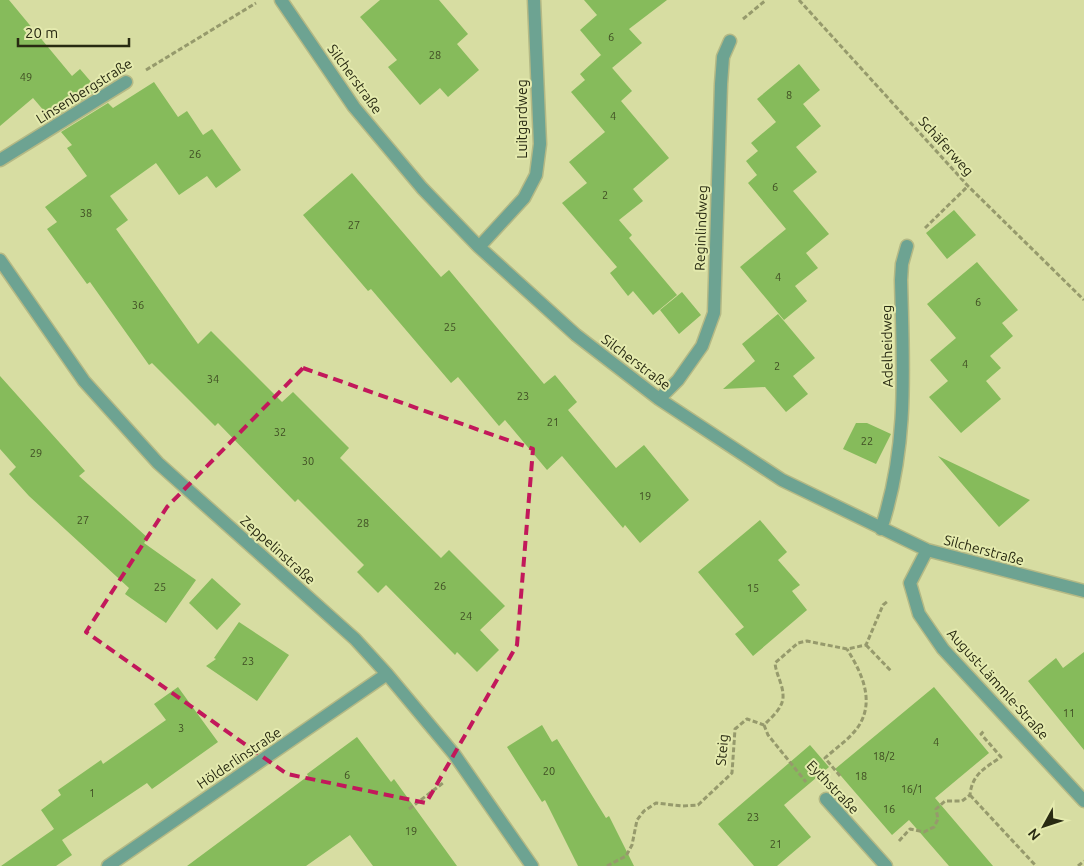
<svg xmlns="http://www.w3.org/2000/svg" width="1084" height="866" font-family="Ubuntu,sans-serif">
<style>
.building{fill:#86bb5b}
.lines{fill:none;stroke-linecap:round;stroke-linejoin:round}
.service-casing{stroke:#b4b985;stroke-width:15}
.minor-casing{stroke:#b4b985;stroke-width:15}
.path{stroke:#969a6c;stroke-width:3;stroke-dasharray:5 2.5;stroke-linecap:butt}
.service{stroke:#6da392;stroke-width:12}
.minor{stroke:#6da392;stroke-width:12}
.marked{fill:none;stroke:#c2185b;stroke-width:4;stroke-dasharray:10 6;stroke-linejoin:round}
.labels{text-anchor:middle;stroke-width:4;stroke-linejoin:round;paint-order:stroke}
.number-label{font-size:11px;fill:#404e24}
.street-label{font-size:14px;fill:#282a12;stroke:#e4eaae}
</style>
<rect width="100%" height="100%" fill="#d7dda2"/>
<path class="building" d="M 0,0 L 9,0 L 72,76 L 80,69 L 98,90 L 51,119 L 33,98 L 0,126 Z
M 380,0 L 439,0 L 468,34 L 457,44 L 479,70 L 448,97 L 440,88 L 420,105 L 388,67 L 397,60 L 360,17 Z
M 584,0 L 667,0 L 629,29 L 642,43 L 612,68 L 580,30 L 597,15 Z
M 601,55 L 632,91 L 621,101 L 669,158 L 633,189 L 643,201 L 619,220 L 632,235 L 629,238 L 677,295 L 653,315 L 633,291 L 628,296 L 610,273 L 617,267 L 562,203 L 587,183 L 569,162 L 605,132 L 571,92 L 585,80 L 580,74 Z
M 799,64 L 820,90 L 803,104 L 821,126 L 796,147 L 817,172 L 793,191 L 829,234 L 806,253 L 818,268 L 795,286 L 807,301 L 784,320 L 740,267 L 786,229 L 748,183 L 757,175 L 746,161 L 758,151 L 751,143 L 776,122 L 757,99 Z
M 154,82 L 178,117 L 187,111 L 203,135 L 212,129 L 241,170 L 216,188 L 207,176 L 179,195 L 156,163 L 110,196 L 128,220 L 116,229 L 198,344 L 211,331 L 282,402 L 293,392 L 349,448 L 340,458 L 441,558 L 449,550 L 505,606 L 480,630 L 499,650 L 477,672 L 457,652 L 455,655 L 386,585 L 378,593 L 357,572 L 364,565 L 298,499 L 295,502 L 218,423 L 215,426 L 152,363 L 149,365 L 90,282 L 87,284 L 47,229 L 57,222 L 45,207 L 87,176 L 67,148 L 72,145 L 61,132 L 108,103 L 113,108 Z
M 352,173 L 441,277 L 449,270 L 544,384 L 555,375 L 577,402 L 568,410 L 616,468 L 644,445 L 689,500 L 640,543 L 625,525 L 623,528 L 562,456 L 547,470 L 505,420 L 499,426 L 458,377 L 451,383 L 371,289 L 368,291 L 303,215 Z
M 954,210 L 976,235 L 947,259 L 926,233 Z
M 977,262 L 1018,310 L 1002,323 L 1013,336 L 990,356 L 1001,368 L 986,381 L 1001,399 L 961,433 L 929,397 L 948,381 L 930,360 L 956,338 L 927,304 Z
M 682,292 L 701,315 L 679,334 L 660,310 Z
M 778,314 L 815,358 L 793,376 L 808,394 L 786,412 L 765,387 L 723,389 L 755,361 L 742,344 Z
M 0,376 L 85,471 L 79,476 L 148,538 L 144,543 L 196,580 L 166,623 L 125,594 L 129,588 L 29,496 L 9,474 L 16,467 L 0,449 Z
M 856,423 L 867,423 L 891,434 L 876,464 L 843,449 Z
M 938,456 L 1030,500 L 999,527 Z
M 760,520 L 787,552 L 778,560 L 800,585 L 792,591 L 807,610 L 753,656 L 735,634 L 744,627 L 698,572 Z
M 212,578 L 241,604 L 217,630 L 189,603 Z
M 239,622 L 289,655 L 257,701 L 206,666 L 216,659 L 214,658 Z
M 1084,652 L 1084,750 L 1028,681 L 1056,658 L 1063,668 Z
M 178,687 L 218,742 L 152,789 L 147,783 L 62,840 L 72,855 L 56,866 L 1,866 L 54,829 L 41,810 L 61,795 L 58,790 L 101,760 L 103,764 L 166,720 L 154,704 Z
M 934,687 L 989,753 L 935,798 L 993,866 L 949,866 L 909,820 L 892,835 L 835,769 Z
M 542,725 L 552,742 L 557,739 L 606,818 L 609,816 L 634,866 L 578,866 L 545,800 L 542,802 L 507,747 Z
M 357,737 L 391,782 L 394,779 L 457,866 L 373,866 L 350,835 L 306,866 L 187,866 L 308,776 L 307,774 Z
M 810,745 L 829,767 L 784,805 L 811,837 L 777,866 L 754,866 L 718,824 Z"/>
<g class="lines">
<g class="service-casing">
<path id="service" d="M 826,799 L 886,866"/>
</g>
<g class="minor-casing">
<path id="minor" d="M 281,0 L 354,107 L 422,188 L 479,247 L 576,335 L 659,399 L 782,480 L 927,550 L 1084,591
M 0,160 L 126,82
M 479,247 L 524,198 L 536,175 L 540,144 L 534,0
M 0,260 L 84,381 L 158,463 L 355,639 L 387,674 L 454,754 L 532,866
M 659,399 L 678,380 L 702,346 L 714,313 L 721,84 L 723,57 L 730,41
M 881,529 C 909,445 903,366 901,280 L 902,264 L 907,246
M 927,550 L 910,583 L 919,614 L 943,649 L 1084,801
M 108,866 L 387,674"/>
</g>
<path class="path" d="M 799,0 L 968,186 L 1084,300
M 743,19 L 766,0
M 146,70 L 256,3
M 925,228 L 968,186
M 866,645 L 892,672
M 764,725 L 768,735 L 806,782
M 840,776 L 825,758 C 837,747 854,736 861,722 C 874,697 860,670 847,649
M 970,795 L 1036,866
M 409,809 L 443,783
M 899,841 L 910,829 L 924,832 L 934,827 L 938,819 L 936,809 L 945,801 L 962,801 L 970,795 C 972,774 985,768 1001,757 L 981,734 L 985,730
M 607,866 L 626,856 L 632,845 L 637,820 L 644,811 L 656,803 L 682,806 L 698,805 L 732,773 L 735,729 L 747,719 L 764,725 C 772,717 784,707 783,695 C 783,685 776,674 775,663 L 798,643 L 807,641 L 847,649 L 866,645 L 883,605 L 888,601
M 1078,866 L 1084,861"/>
<use href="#service" class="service"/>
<use href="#minor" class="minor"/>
</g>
<path class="marked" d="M 303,368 L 533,449 L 517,645 L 426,803 L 287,774 L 86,632 L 167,507 Z"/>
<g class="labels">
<g class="number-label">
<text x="611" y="41">6</text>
<text x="435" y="59">28</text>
<text x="26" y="81">49</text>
<text x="789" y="99">8</text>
<text x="613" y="120">4</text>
<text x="195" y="158">26</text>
<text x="775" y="191">6</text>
<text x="605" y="199">2</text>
<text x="86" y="217">38</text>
<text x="354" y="229">27</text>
<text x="778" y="281">4</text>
<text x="978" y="306">6</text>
<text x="138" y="309">36</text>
<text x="450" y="331">25</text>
<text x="965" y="368">4</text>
<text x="777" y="370">2</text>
<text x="213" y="383">34</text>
<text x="523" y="400">23</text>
<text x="553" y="426">21</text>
<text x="280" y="436">32</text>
<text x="867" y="445">22</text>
<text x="36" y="457">29</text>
<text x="308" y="465">30</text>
<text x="645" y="500">19</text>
<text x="83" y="524">27</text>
<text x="363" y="527">28</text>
<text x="440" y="590">26</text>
<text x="160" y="591">25</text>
<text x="753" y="592">15</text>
<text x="466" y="620">24</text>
<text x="248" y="665">23</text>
<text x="1069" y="717">11</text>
<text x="181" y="732">3</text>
<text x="936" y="746">4</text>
<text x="884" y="760">18/2</text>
<text x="549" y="775">20</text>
<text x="347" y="779">6</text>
<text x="861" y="780">18</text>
<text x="912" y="793">16/1</text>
<text x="92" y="797">1</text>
<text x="889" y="813">16</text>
<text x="753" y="821">23</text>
<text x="411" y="835">19</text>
<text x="776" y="848">21</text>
</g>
<g class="street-label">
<text transform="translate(355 79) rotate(54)" y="5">Silcherstraße</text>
<text transform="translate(84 91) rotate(-32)" y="5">Linsenbergstraße</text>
<text transform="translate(522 119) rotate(-90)" y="5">Luitgardweg</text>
<text transform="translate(946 146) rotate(48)" y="5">Schäferweg</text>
<text transform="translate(701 228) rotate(-88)" y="5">Reginlindweg</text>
<text transform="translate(887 346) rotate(-91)" y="5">Adelheidweg</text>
<text transform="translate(636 362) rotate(37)" y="5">Silcherstraße</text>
<text transform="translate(278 550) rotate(42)" y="5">Zeppelinstraße</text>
<text transform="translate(984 550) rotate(15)" y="5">Silcherstraße</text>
<text transform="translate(998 684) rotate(48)" y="5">August-Lämmle-Straße</text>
<text transform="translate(722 750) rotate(-85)" y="5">Steig</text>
<text transform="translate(239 758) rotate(-34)" y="5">Hölderlinstraße</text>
<text transform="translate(833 787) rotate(46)" y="5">Eythstraße</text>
</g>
</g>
<g transform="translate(1044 826) rotate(230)" stroke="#e4eaae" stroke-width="4" paint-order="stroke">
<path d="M0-4L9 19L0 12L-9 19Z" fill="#282a12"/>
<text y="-8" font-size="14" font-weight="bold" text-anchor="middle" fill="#282a12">N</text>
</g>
<path d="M18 38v8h111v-8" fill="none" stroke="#282a12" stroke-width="2.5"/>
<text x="25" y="38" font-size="15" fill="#282a12" stroke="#e4eaae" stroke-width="4" paint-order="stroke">20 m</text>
</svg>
